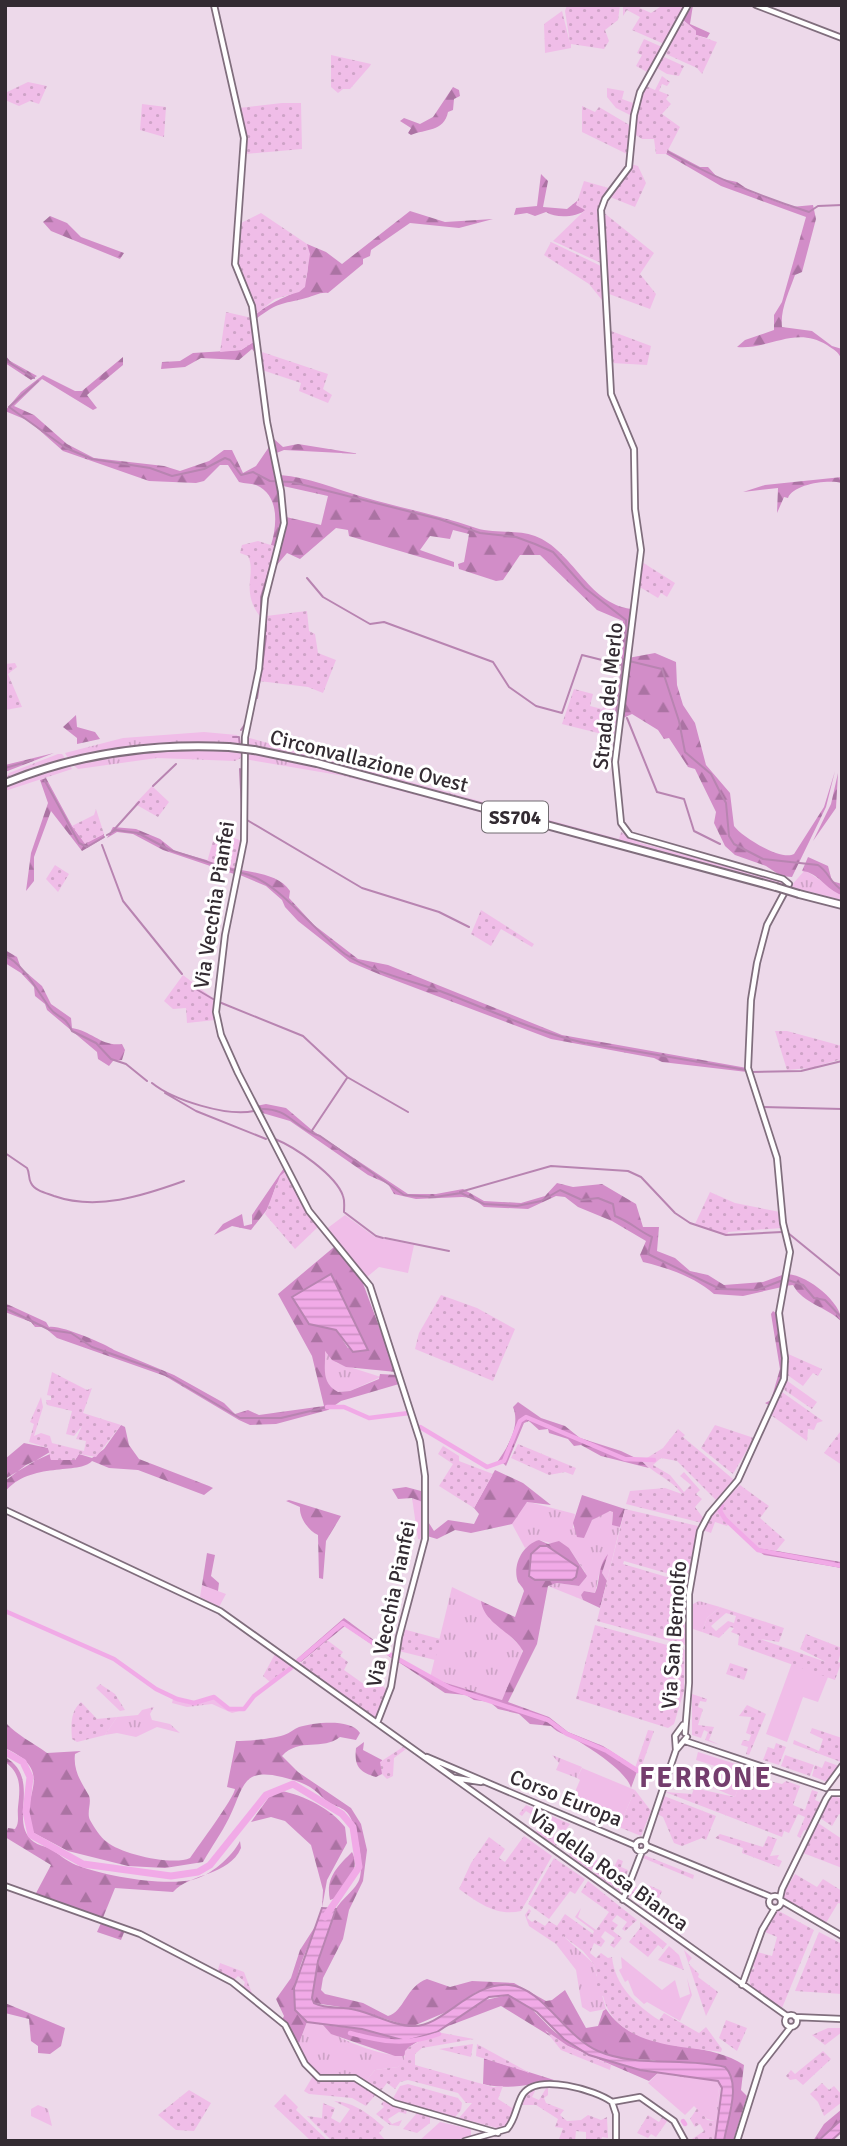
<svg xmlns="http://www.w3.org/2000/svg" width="847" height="2146" font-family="Signika,sans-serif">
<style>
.grass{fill:url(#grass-tufts)}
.forest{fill:url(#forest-firs);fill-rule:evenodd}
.park{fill:#f0bde8}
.garden{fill:url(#garden-dots);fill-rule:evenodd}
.water{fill:url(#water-rules);stroke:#b884b1;stroke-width:2}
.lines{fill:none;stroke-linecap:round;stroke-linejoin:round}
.stream{stroke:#b884b1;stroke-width:2}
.canal{stroke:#f1aae7;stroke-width:4.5}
.river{stroke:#f1aae7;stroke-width:7}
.secondary-casing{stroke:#806e7d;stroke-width:8}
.highway-casing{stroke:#806e7d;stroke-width:10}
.secondary{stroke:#fff;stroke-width:4.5}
.highway{stroke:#fff;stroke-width:6}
.highway-bridge-casing{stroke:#806e7d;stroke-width:10;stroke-linecap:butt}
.highway-bridge{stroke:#fff;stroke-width:6}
.labels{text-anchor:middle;stroke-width:6;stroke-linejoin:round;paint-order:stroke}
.shield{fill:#fff;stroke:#706b70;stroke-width:2}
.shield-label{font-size:19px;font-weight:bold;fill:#332b32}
.street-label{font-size:21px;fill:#332b32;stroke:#fff}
.district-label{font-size:28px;font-weight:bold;letter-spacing:2px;fill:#743d6d;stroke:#fff}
</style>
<defs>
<pattern id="grass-tufts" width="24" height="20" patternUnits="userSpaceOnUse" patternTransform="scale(1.75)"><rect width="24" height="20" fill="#f0bde8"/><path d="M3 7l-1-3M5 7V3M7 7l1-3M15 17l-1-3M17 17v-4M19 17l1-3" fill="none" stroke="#cea3c7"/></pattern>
<pattern id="forest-firs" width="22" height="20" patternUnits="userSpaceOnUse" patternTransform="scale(1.75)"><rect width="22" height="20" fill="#d28dc8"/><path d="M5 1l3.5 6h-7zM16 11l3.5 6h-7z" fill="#ab73a3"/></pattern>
<pattern id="garden-dots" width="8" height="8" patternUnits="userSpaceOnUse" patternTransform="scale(1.75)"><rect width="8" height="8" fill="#f0bde8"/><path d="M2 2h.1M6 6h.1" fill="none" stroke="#cea3c7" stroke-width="1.8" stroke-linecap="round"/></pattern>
<pattern id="water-rules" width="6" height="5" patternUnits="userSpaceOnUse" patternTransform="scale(1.75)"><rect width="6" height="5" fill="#f1aae7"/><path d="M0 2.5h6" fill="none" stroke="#cf92c7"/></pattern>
</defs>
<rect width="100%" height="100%" fill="#edd9ea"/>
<path class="grass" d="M 204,732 L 237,735 L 242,744 C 182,740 126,744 68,758 L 65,753 L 123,738 Z
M 246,737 L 619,839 L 621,832 L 641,843 L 782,881 L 786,886 L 301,756 L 245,745 Z
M 191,748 L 241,752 L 241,758 L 235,761 L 157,758 L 78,769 L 71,763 L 117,754 Z
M 244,752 L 288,759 L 782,892 L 344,776 L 244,759 Z
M 58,754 L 62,754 L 65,758 L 5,779 L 9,773 Z
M 69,764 L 72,769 L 5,791 L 5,786 Z
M 805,870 L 842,895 L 842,900 L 790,887 Z
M 324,1350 L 337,1363 L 381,1377 L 350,1391 L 337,1392 C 320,1381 326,1366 324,1350 Z
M 786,1380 L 817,1402 L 812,1409 L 783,1389 Z
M 412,1498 L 425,1503 L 423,1540 L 418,1539 Z
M 529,1502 L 575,1514 L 573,1528 C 592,1526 594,1513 613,1511 L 612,1522 L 620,1527 L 607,1581 L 602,1573 L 607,1556 L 599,1574 L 595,1593 L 585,1591 L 581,1595 L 583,1600 L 548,1586 L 557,1583 L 579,1586 L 585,1572 L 569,1548 L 539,1540 L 525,1548 L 512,1524 L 524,1503 Z
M 202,1585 L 226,1594 L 219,1607 L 200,1597 Z
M 452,1587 L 481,1601 L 490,1620 L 497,1623 L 522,1648 L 521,1662 L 502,1700 L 430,1678 Z
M 699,1601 L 720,1607 L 707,1618 L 702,1632 L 693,1629 L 693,1604 Z
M 173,1699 L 189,1704 L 213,1699 L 228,1709 L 243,1710 L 232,1713 L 212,1704 L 187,1707 L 172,1703 Z
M 154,1707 L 150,1714 L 152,1720 L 170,1724 L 180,1733 L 157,1727 L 136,1737 L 117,1733 L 105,1735 L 117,1717 L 138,1715 L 142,1710 Z
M 552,1755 L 582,1767 L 577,1778 L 556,1770 L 559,1763 Z
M 562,1935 L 593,1963 L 606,2009 L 590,2012 L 582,2007 L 576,1970 L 556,1944 Z
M 307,2022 L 323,2025 C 336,2040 382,2056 404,2056 L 405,2062 L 398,2067 L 375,2070 L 366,2081 C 329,2059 326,2103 295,2041 L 299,2043 Z
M 676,2075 L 711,2078 L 721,2084 L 715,2141 L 712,2141 L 719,2087 L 704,2097 Z
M 38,2105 L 48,2109 L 52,2126 L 31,2116 L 31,2109 Z"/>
<path class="forest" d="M 693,5 L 690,24 L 710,33 L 707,38 L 696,35 L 696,31 L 683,20 Z
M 453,87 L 459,90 L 460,96 L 454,99 L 453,110 L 448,112 C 444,132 425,129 411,135 L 408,133 L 411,128 L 400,121 L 404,118 L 420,124 L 433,117 Z
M 668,150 L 700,167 L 708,167 L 718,178 L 737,182 L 753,193 L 791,207 L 813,205 L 816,219 L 802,272 L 795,275 C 789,292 780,310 782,327 L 812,331 L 832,346 L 842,349 L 842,360 C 838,351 834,350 827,345 C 795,325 769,350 737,347 L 745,340 L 774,330 L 774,315 L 782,302 L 806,217 L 721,186 L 666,154 Z
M 541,174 L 548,181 L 543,207 L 567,209 L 577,201 L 577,205 L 586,210 C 576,217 557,219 546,212 L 535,216 L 527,213 L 514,215 L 516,208 L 537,206 Z
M 410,211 L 445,222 L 493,219 L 459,228 L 410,223 L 371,250 L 370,256 L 363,259 L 363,264 L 328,293 C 319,292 315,296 306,298 C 280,305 280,301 256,319 L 255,315 C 295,283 312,305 307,244 L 326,252 L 342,264 Z
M 50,216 L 67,223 L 81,237 L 124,253 L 120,259 L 51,231 L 43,222 Z
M 255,341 L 256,354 L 252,349 L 239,360 L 201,358 L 185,367 L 161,369 L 162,362 L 180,361 L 193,353 L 241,350 Z
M 5,355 L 10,361 L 37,376 L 31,380 L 5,363 Z
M 123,357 L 123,365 L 87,395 L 97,408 L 93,410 L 42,379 L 14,406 L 34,415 L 67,444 L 94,458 L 164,466 L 180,471 L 209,461 L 224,450 L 232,450 L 243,473 L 256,466 L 269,447 L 283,522 L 277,547 L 271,545 C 277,526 280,495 256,485 C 250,483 245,484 239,482 L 228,465 L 220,465 L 204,481 L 196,483 L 149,481 L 63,451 L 29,421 L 5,411 L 21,392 L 43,375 L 75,391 L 82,391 Z
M 274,439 L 283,447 L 298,444 L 360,454 L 284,450 L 274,454 Z
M 280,475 C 309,477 335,489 363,497 C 401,508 439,515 476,528 C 494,534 516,529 535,536 C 573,550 587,603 631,609 L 623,665 L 621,667 L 623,621 L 597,610 L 540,555 L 520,555 L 503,580 L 496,581 L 459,569 L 458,564 L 464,562 L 469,534 L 453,530 L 450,539 L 430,536 L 420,550 L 454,562 L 454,567 L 349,536 L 348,530 L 336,528 L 300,559 L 287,553 L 276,566 L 286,517 L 321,525 L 328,496 L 283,486 Z
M 842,477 L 842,483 C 828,479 793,484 788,498 L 784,497 L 777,513 L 778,488 L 743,492 L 765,485 Z
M 655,653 L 676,662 L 677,685 L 683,705 L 695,723 L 706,765 L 730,793 L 734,826 C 742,837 781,861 794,854 L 824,807 L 835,771 L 826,807 L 792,877 L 781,876 L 766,866 L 735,855 L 725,846 L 714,823 L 716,812 L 695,769 L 688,767 L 669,738 L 664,739 L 658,730 L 632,714 L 621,719 L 628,658 Z
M 76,715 L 77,727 L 95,732 L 100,739 L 77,744 L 77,738 L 63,727 Z
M 54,753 L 5,772 L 5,765 Z
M 838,773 L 836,808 L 813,841 L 831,804 Z
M 46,778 L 72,826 L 85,843 L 104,834 L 104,838 L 82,851 L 51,811 L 34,857 L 34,881 L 26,891 L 31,853 L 48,803 L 40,780 Z
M 113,827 L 136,829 L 160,839 L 175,851 L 238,869 L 237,875 L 163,850 L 133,834 L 117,832 L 107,838 Z
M 808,857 L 828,866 L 832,881 L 842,884 L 842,895 C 826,890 818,872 802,871 Z
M 241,870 C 258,873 280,876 290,891 L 289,898 L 314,925 L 358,959 L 388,965 L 562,1035 L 747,1068 L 747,1072 L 662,1062 L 654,1058 L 551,1039 L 381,975 L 350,962 L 298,921 L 285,907 L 282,900 L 266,886 L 240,875 Z
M 5,950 L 17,957 L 21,968 L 42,986 L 51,1004 L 71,1018 L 72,1028 C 92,1031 102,1047 122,1044 L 125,1050 L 122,1060 L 113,1061 L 109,1066 L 98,1059 L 97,1052 L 47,1010 L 45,1004 L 35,996 L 34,987 L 21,973 L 5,963 Z
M 266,1104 L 286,1108 L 313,1131 L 408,1194 L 436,1194 L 463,1189 L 484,1201 L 521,1203 L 545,1196 L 557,1183 L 573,1187 L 602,1184 L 636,1204 L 643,1227 L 659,1227 L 657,1251 L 675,1258 L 690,1271 L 708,1275 L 724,1285 L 763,1282 L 785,1274 L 782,1287 L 743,1296 L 714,1294 C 696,1278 669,1268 643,1262 L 640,1255 L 646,1241 L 612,1221 L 578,1207 L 565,1197 L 556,1196 L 528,1209 L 484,1207 L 473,1198 L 462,1197 L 416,1199 L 394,1194 L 388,1184 L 368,1175 L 290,1121 L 259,1112 L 256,1106 Z
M 284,1168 L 286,1171 L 276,1185 L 269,1207 L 251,1230 L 232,1226 L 214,1235 L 223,1224 L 242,1214 L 244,1226 L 252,1224 L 252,1215 Z
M 334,1247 L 361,1278 L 396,1372 L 346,1367 L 332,1360 L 325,1351 C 326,1366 320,1382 338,1392 L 350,1391 L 379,1379 L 380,1374 L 397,1375 L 399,1384 L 341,1401 L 328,1410 L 276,1424 L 250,1425 L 239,1420 L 165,1376 L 57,1338 L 44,1327 L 35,1327 L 31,1322 L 5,1312 L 5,1304 L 9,1305 L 46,1322 L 49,1327 C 59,1324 106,1344 114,1350 L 174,1375 L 224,1403 L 235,1414 L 248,1410 L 259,1415 L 324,1406 L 312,1356 L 278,1294 ZM 331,1274 L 334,1280 L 368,1350 L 348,1348 L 336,1330 L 309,1324 L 293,1297 Z
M 788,1274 C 809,1276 841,1302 842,1322 C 826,1306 803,1304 793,1285 L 785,1286 Z
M 773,1311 L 777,1314 L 784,1373 L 772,1407 L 765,1403 L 771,1400 L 780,1369 L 771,1314 Z
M 518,1402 L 541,1418 L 565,1426 L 580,1438 L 621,1451 L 642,1461 L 649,1468 L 601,1456 L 581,1445 L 574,1446 L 568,1439 L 549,1433 L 548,1429 L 539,1430 L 529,1421 L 524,1423 L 506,1466 L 503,1463 L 495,1465 C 507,1449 521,1426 513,1407 Z
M 121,1425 L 125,1427 L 129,1445 L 139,1459 L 209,1486 L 213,1488 L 204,1495 L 138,1470 L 109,1468 L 92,1461 C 80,1475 30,1461 5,1492 L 5,1481 L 26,1465 L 50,1454 L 51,1460 L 75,1460 L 79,1454 L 92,1458 L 104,1449 Z
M 24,1443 L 48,1448 L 50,1452 L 5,1479 L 5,1459 Z
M 495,1470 L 523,1483 L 551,1505 L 527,1502 L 512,1524 L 471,1533 L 455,1530 L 437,1539 L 427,1536 L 427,1520 L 434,1531 L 448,1520 L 474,1524 L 479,1514 L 474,1508 Z
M 406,1487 L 421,1491 L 425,1503 L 412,1498 L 398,1499 L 392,1489 Z
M 582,1495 L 625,1509 L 620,1527 L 612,1525 L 613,1512 L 610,1511 L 592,1520 L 584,1538 L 577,1537 L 573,1523 Z
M 289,1500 L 341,1516 L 326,1541 L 323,1579 L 319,1578 L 318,1535 C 309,1531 299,1518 300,1507 L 286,1501 Z
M 539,1540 L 548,1544 L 559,1541 L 569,1548 L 587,1576 L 579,1586 L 557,1583 L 548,1586 L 537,1644 L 508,1702 L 549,1717 L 568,1732 L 603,1746 L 638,1769 L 631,1788 C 627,1772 593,1750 578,1741 C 569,1735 558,1734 551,1726 L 530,1724 L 519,1714 L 498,1709 L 490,1702 L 474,1700 L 466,1695 L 445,1693 L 397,1661 L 398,1658 L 430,1678 L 502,1700 L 523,1651 C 512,1631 484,1624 481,1601 L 515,1617 L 524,1591 C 523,1587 520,1585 518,1582 C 512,1566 522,1545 539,1540 ZM 548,1546 L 578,1567 L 536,1580 Z
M 753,1547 L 841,1562 L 842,1568 L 764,1555 Z
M 207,1553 L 215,1555 L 211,1576 L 219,1583 L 218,1591 L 202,1585 Z
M 608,1554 L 602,1573 L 607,1581 L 600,1608 L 583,1600 L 581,1595 L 584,1591 L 595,1593 C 601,1580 597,1567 608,1554 Z
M 344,1618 L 394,1655 L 393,1659 L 345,1626 L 301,1662 L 297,1659 Z
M 5,1722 C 18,1736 32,1742 47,1753 L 81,1751 L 75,1754 C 73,1770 81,1782 88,1794 C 93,1801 86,1812 90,1820 C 94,1827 100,1837 107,1842 C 121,1854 173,1866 190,1858 C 199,1845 234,1798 235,1789 L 227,1787 L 236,1741 C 249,1741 271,1739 284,1735 C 290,1733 294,1729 299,1727 C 314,1723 350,1718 360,1733 L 356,1740 L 340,1737 C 323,1751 299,1737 282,1756 L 298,1772 L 351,1808 L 361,1824 L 367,1850 L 363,1881 L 349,1910 L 343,1939 L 323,1978 L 321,1990 L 325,1994 L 363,2003 L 388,2016 C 404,2012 406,1986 427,1979 L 450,1987 L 472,1981 L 514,1983 L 546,2001 L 552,2000 L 565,1990 L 586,2028 L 598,2026 L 603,2011 L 606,2009 C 637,2056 702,2037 744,2065 L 741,2090 L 747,2096 L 733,2141 L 724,2141 L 732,2083 L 653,2060 L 625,2059 L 598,2052 L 573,2037 L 510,1985 L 476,1992 L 451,2010 L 411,2027 L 354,2009 L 314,2003 C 308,1991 328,1924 335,1911 C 341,1898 357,1890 360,1877 C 363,1863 359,1843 355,1830 C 348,1802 337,1811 323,1798 C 310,1784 300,1782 282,1777 C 241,1767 244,1788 229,1818 C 221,1834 212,1846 203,1862 L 165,1868 L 128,1866 L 68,1851 L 34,1833 C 13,1800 62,1774 5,1748 Z
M 364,1742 L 363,1750 L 382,1760 L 382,1774 L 376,1777 C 359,1772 354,1766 356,1748 Z
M 5,1757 C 43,1779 7,1823 34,1842 C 38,1845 44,1846 49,1848 C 58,1853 66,1861 76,1865 C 105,1876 161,1886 192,1880 C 210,1876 232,1857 240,1841 L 241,1848 C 229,1876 190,1873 173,1892 L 115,1888 L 102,1920 L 35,1895 L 51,1865 L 5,1837 L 8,1828 L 15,1829 C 20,1822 17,1816 18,1807 C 20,1789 22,1774 5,1762 Z
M 281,1791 C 304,1795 331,1809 345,1827 L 347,1843 L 327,1880 L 322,1908 L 323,1890 L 311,1845 L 285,1821 L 271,1817 L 251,1822 L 269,1797 Z
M 352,1852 C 361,1868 346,1896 330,1900 C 325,1878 338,1866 352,1852 Z
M 318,1922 C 309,1947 278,2000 307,2022 L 299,2043 L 282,2020 L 284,2016 L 276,1999 L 291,1978 L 300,1950 Z
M 101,1923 L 125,1930 L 121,1940 L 97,1932 Z
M 508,1995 C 533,2003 543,2025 564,2039 C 583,2052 635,2070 658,2073 L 649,2081 L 563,2044 L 501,2006 L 443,2028 L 481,2001 Z
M 5,2003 L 65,2028 L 61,2046 L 50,2054 L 38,2053 L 38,2046 L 31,2041 L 29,2019 L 5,2013 Z
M 323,2025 L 362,2029 L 406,2041 L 427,2036 L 409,2047 L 404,2056 L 395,2056 L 331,2034 Z
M 484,2058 L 554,2080 C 531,2085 505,2090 483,2084 Z
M 842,2109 L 842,2119 L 818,2141 L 813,2141 L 824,2124 Z"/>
<path class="park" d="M 345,1215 L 375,1237 L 414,1245 L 408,1273 L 379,1267 L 367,1277 L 325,1230 Z
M 792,1663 L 828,1677 L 818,1702 L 803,1697 L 787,1742 L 766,1734 Z
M 698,1752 L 745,1767 L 735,1797 L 709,1786 L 715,1766 L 696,1760 Z
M 582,1768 L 635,1790 L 619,1827 L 569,1806 L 580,1780 L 577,1778 Z
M 621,1957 L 662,1990 L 675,1980 L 680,1998 L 690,1994 L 687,1978 L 692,1995 L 680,2021 L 647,2002 L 644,2004 L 634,1995 L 628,1980 L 625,1982 L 619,1970 L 622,1968 Z
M 658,2073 L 717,2084 L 719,2087 L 715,2121 L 707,2119 L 694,2106 L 685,2115 L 648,2083 Z
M 440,2122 L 471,2129 L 471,2136 L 453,2141 L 419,2141 Z"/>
<path class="garden" d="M 567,5 L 620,5 L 618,20 L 605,30 L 609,41 L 604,49 L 571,44 L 571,48 L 545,53 L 544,24 L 562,11 L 570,43 L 565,11 Z
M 623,5 L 641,5 L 640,8 L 651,13 L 663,5 L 684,5 L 664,44 L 632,30 L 640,17 L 627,10 L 623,16 Z
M 683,20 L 696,31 L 696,35 L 717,42 L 702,74 L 697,68 L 666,54 Z
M 644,39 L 662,47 L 647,72 L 636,66 L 642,55 L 637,53 Z
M 331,55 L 371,64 L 370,66 L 350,89 L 343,89 L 338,93 L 331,87 Z
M 664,57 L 684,66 L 679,76 L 667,74 L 657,68 Z
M 662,76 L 670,82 L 667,86 L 662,84 L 659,91 L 669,95 L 666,99 L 671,104 L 662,114 L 680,127 L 666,154 L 656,154 L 654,139 L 642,139 L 634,134 C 635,112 639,97 650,78 L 646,86 L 655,90 Z
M 28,82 L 47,86 L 39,104 L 30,101 L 19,106 L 5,100 L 5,93 Z
M 607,88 L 624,91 L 622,99 L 633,103 L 632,116 L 616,108 L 607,97 Z
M 282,103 L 301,103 L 302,149 L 245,154 L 244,128 L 239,108 Z
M 142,104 L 166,107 L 164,137 L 140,130 Z
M 582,106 L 595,112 L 599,107 L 631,126 L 629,155 L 582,132 Z
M 631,164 L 638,166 L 646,183 L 635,207 L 610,197 L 624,179 Z
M 584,181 L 612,189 L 599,210 L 603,264 L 553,241 L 585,210 L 576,205 Z
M 603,212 L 654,253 L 640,274 L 656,294 L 650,309 L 609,294 Z
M 261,213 L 307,244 L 310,254 L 305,287 L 299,292 L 275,299 L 255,315 L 237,261 L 239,224 Z
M 551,242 L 603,267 L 606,305 L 589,284 L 544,255 Z
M 226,312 L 252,318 L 255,341 L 241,350 L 220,352 Z
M 611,331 L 651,346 L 647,365 L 612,363 Z
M 259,351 L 328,374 L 323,389 L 332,395 L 328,403 L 299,391 L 301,383 L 262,370 Z
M 258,541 L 277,547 L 262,598 L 262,619 C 239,591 257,575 248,556 L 240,553 L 242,545 Z
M 642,562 L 675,583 L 667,597 L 661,593 L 658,598 L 638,586 Z
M 307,611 L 309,631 L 315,634 L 318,653 L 336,660 L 323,693 L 308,687 L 259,681 L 266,616 Z
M 15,663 L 17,667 L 8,674 L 22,707 L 5,710 L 5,664 Z
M 574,689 L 593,694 L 590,706 L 602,709 L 605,704 L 618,707 L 614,737 L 562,724 Z
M 152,786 L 169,802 L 158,817 L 135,804 Z
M 96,809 L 104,834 L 85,844 L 72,826 L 94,815 Z
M 232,837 L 242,841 L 238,869 L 207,862 L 213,841 L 228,847 Z
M 55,865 L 69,874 L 58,892 L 46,879 Z
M 481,910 L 534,944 L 532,947 L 501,929 L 491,946 L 471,934 Z
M 183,975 L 214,999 L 215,1020 L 187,1023 L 186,1008 L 173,1009 L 164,1001 Z
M 775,1031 L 787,1031 L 842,1046 L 842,1059 L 810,1068 L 787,1070 Z
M 286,1171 L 319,1226 L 295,1249 L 265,1214 L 280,1176 Z
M 710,1192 L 735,1203 L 780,1212 L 782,1228 L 728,1232 L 727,1235 L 695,1224 Z
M 441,1295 L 477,1308 L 515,1329 L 493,1381 L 415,1349 L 419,1333 Z
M 786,1353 L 822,1369 L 818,1376 L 813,1373 L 803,1386 L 786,1374 Z
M 52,1372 L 87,1390 L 92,1388 L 83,1413 L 121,1425 L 96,1457 L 79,1454 L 75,1460 L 51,1460 L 48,1448 L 29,1442 L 34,1424 L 30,1422 L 41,1397 L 43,1407 L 34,1436 L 41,1433 L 50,1436 L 52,1443 L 84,1451 L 86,1441 L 76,1439 L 82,1426 L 74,1436 L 66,1434 L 72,1411 L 47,1405 L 46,1400 L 51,1400 L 51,1396 L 47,1395 Z
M 782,1392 L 823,1421 L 817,1423 L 814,1430 L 808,1429 L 807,1441 L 771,1415 Z
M 715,1425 L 754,1438 L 733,1474 L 701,1448 Z
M 678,1429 L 685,1435 L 683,1437 L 733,1479 L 733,1484 L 717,1501 L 677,1461 L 661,1458 L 653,1465 L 670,1475 L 684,1492 L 691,1485 L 680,1476 L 684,1472 L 700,1490 L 696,1494 L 702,1499 L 695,1507 L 704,1519 L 702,1523 L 626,1504 L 630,1491 L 665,1488 L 682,1494 C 671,1479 654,1474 642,1461 L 663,1448 Z
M 840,1432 L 842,1433 L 842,1465 L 824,1453 Z
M 518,1444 L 576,1468 L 573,1475 L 565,1472 L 549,1475 L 511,1458 Z
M 443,1446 L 459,1456 L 459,1461 L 493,1474 L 474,1508 L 439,1486 L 453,1464 L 438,1454 Z
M 740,1485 L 769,1506 L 760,1518 L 785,1540 L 776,1551 L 753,1547 L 730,1521 L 727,1526 L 715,1522 L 711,1533 L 703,1530 L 711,1513 Z
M 625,1509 L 698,1526 L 687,1579 L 624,1561 L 623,1564 L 687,1583 L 685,1645 L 597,1621 Z
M 720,1607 L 784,1628 L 779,1642 L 760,1639 L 826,1662 L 800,1649 L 806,1634 L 842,1648 L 838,1662 L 841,1663 L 835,1680 L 738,1645 L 739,1635 L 731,1632 L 734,1628 L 730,1627 L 719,1638 L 702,1632 L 707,1618 ZM 726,1613 L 736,1616 L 734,1623 L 728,1621 L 716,1631 L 711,1626 Z
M 595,1625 L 685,1650 L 684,1691 L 674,1724 L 668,1728 L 576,1699 Z
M 403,1629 L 440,1639 L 435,1660 L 399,1651 Z
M 327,1640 L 343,1652 L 340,1656 L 348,1662 L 344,1670 L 368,1687 L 374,1680 L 389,1691 L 377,1720 L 300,1664 Z
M 275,1654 L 291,1665 L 270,1682 L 263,1676 Z
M 730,1663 L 748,1669 L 744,1680 L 726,1674 Z
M 100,1684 L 115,1694 L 125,1710 L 120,1711 L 96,1688 Z
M 692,1694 L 707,1699 L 706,1702 L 700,1701 L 698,1707 L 703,1709 L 698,1725 L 714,1727 L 709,1740 L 720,1745 L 705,1740 L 708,1732 L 704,1730 L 701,1738 L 692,1735 Z
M 81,1702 L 97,1719 L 117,1717 L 105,1735 L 77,1742 L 72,1739 C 71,1725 70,1712 81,1702 Z
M 747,1705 L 766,1714 L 749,1755 L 746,1754 L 748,1747 L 741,1745 L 743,1740 L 749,1741 L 751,1735 L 746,1733 L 751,1717 L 739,1716 Z
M 812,1728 L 842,1738 L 841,1762 L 793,1744 L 794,1740 L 819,1751 L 823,1739 L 810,1733 Z
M 648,1730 L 654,1731 L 641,1768 L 638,1769 L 635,1768 Z
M 776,1743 L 786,1747 L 779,1765 L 763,1760 L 768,1747 L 774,1749 Z
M 403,1747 L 406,1749 L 394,1758 L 393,1776 L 387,1779 L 382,1774 L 380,1762 Z
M 785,1755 L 814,1765 L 810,1776 L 781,1766 Z
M 825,1761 L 839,1766 L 833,1777 L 827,1782 L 812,1776 L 815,1765 L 822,1768 Z
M 703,1765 L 714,1769 L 709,1786 L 698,1780 Z
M 745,1767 L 760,1772 L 761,1779 L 782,1784 L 786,1781 L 800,1786 L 793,1805 L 805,1810 L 812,1790 L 818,1792 L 815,1800 L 822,1803 L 808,1831 L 804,1830 L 800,1838 L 797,1836 L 805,1817 L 798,1814 L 789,1833 L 784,1831 L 782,1837 L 665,1792 L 692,1794 L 694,1788 L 735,1797 Z
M 635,1790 L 651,1811 L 641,1836 L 619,1827 Z
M 831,1795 L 842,1799 L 842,1815 L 839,1814 L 832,1826 L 820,1818 Z
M 664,1796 L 716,1816 L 706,1840 L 702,1838 L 682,1846 L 674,1843 L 663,1817 L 657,1814 Z
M 526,1805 L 570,1824 L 564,1832 L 558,1828 L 553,1836 L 560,1841 L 556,1846 L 536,1832 L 543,1822 L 526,1811 L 522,1816 L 519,1814 Z
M 818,1823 L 842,1839 L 842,1868 L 803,1853 Z
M 720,1834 L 763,1847 L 768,1836 L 777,1839 L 770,1856 L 779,1855 L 777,1859 L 782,1861 L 779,1867 L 742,1853 L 743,1848 L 715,1838 Z
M 524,1836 L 552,1856 L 521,1911 C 497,1917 477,1902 459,1889 L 471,1863 L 489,1837 L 505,1849 L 499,1858 L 505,1862 Z
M 576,1845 L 598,1861 L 591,1871 L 569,1855 Z
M 644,1855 L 694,1875 L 693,1879 L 643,1858 Z
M 554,1858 L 585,1879 L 575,1894 L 570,1891 L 549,1919 L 528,1904 Z
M 618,1859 L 623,1861 L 621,1867 L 628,1870 L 621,1892 L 594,1874 L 603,1860 L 614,1867 Z
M 795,1874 L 817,1887 L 823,1879 L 842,1891 L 842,1904 L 838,1903 L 826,1923 L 784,1899 L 784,1893 Z
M 634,1879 L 634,1886 L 644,1890 L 646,1884 L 662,1891 L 658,1900 L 646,1895 L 638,1905 L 640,1898 L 633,1893 L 629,1898 Z
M 588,1881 L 637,1920 L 625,1931 L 622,1929 L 627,1922 L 617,1915 L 612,1921 L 618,1925 L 613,1931 L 622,1938 L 614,1948 L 610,1945 L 615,1938 L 605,1931 L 601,1937 L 605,1941 L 601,1947 L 594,1943 L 590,1953 L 596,1958 L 601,1953 L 608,1958 L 612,1957 C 615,1986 636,2005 659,2020 L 664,2013 L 699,2033 L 706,2027 L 722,2049 L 721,2052 C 679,2046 615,2046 603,1996 L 596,1995 L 594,1979 L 597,1976 L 593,1963 L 583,1951 L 563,1936 L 556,1944 L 529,1926 L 525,1915 L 529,1909 L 531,1911 L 527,1918 L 532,1922 L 535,1920 L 545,1926 L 549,1921 L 557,1926 L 565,1914 L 593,1934 L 594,1931 L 575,1917 L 581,1908 L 578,1917 L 596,1930 L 609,1912 L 581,1892 Z
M 777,1910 L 814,1930 L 782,2008 L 750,1986 L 750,1971 L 755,1968 L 752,1965 L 757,1952 L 772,1956 L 777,1937 L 765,1932 Z
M 640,1922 L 667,1944 L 663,1949 L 658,1945 L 648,1957 L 629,1942 L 640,1928 Z
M 819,1932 L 842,1944 L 842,1994 L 795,1991 Z
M 669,1946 L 679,1955 L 684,1970 L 658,1960 Z
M 684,1950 L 692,1958 L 688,1963 L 699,1974 L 698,1977 L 718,1992 L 706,2016 Z
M 220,1963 L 244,1972 L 253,1996 L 243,1988 L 245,1982 L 238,1976 L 233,1981 L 217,1973 Z
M 726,2020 L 747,2028 L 737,2051 L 719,2038 Z
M 828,2028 L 842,2028 L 842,2032 L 825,2045 L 812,2035 Z
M 545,2030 L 568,2046 L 611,2065 L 610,2070 L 561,2050 Z
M 437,2032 L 474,2039 L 422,2048 L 415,2054 L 415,2065 L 493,2087 L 503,2086 L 498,2099 L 512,2108 L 514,2104 L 516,2106 L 507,2126 L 497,2128 L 459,2118 L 472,2103 L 466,2103 L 458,2093 L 408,2080 L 400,2082 L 395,2089 L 387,2083 L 380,2092 L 366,2081 L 375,2070 L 398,2067 L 404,2062 L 405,2051 L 409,2047 Z
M 473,2044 L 471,2057 L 439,2049 Z
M 477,2044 L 530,2073 L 476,2056 Z
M 823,2051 L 831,2059 L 803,2085 L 796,2079 L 790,2080 L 786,2076 L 791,2070 L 795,2074 Z
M 313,2076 L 327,2081 L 351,2078 L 376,2094 L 366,2106 L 352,2098 L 309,2094 L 304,2091 Z
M 822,2083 L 829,2090 L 834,2086 L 842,2095 L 842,2102 L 824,2116 L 818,2102 L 810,2094 Z
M 408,2084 L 458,2098 L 462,2103 L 461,2110 L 455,2117 L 392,2100 L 400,2086 Z
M 548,2085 L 548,2095 L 544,2098 L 546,2103 L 564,2110 L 560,2115 L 567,2121 L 581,2120 L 588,2115 L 601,2120 L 607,2117 L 608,2138 L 602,2137 L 601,2141 L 586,2140 L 586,2132 L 576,2131 L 575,2141 L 559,2139 L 563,2128 L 555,2127 L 558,2119 L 536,2105 L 521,2105 L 524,2096 L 533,2089 L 535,2091 L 532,2097 L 539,2100 Z
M 189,2090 L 211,2103 L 194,2131 L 176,2130 L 158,2115 Z
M 285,2094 L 298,2107 L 296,2110 L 328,2141 L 311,2141 L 274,2106 Z
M 334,2101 C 356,2103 367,2113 384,2127 L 379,2133 L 386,2141 L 332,2141 L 307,2116 L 322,2118 L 323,2103 L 335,2108 L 331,2118 L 340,2123 L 350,2109 Z
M 384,2101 L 407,2110 L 406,2114 L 399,2112 L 388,2119 L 392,2124 L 402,2120 L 399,2126 L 390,2125 L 376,2114 L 384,2107 L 381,2104 Z
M 698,2107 L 707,2120 L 715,2121 L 712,2141 L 692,2139 L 704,2131 L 700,2124 L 695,2127 L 690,2119 Z
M 417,2113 L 430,2117 L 430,2123 L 417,2133 L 403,2129 Z
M 648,2115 L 659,2122 L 663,2116 L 668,2120 L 656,2137 L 651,2134 L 648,2138 L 637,2133 Z"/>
<path class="water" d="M 331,1274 L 334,1280 L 368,1350 L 353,1352 L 336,1330 L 309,1324 L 292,1297 Z
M 540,1546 L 547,1546 L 578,1567 L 576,1577 L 572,1580 L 535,1580 L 529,1576 L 531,1554 Z
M 322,1908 L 336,1909 L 318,1961 L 312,1998 L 314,2003 C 327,2010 342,2006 356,2010 C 374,2014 394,2026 413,2026 C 443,2027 470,1982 509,1985 C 542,1987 565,2037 598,2051 C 637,2068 684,2057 725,2067 C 742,2084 727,2120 724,2141 L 715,2141 L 722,2088 L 718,2081 L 640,2070 L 589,2055 L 564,2039 L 537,2012 L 508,1995 L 489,1997 L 437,2032 L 406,2041 L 362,2029 L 307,2022 L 295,2010 L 294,1988 Z
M 842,2119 L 842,2131 L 831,2141 L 818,2141 Z"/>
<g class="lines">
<path class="stream" d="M 668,152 C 714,178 759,196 809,212 L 818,206 L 842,205
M 5,360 L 34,378
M 38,381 L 9,407 L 66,448 L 92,459 L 150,468 L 172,476 L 204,469 L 225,458 L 230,460 L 241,475 L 253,472 L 270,481 L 292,482 L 439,519 L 480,533 L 516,537 L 535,544 L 553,552 L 585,588 L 626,620 L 625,660 L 662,669 L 679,721 L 685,752 L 711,774 L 720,792 L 726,803 L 729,836 L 734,844 L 763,859 L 818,865 C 829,872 830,883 842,890
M 276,482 L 282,522 L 277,542
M 307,578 L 323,597 L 370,624 L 384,622 L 493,662 L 509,687 L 536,706 L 562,713 L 582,655 L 622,665
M 261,622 L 261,597 L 269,571
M 266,631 L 266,625
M 262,667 L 266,636
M 257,698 L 261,671
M 616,713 L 623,659
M 627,718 L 657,792 L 684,799 L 694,831 L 720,844
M 241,730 L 246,723
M 233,737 L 239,737 L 240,747
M 5,768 L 33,760
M 240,769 L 242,810
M 45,781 L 79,843 L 87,847 L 104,837
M 153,786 L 176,764
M 247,820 L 362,888 L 439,912 L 469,927
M 112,832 L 139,802
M 107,835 L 116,830 L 138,833 L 170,850 L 236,871
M 102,845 L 123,901 L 182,974
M 242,873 C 278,880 313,931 345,954 C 372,972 409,980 440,991 C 488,1009 535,1032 585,1043
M 5,956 C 21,961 39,993 49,1007 C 58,1020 64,1013 72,1031 L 96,1043 L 111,1059 L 126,1064 L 147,1081
M 196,989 L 213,999
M 219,1002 L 303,1036 L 347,1077 L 408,1112
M 587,1043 L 746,1070
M 751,1072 L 801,1071 L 842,1061
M 152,1083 C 173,1100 227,1117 254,1111
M 165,1093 L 196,1111 L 266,1139
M 763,1107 L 842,1109
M 259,1109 C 290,1107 294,1129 320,1136 L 404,1195 L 435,1197 L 461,1193 L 484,1204 L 517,1206 L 541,1201 L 560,1190 L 582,1200 L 598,1198 L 613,1204 L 615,1216 C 631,1222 637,1230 652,1237 L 648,1254 L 720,1289 L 757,1290 L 783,1280
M 311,1132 L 347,1078
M 275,1139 C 295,1147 336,1175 343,1196 C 345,1201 344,1207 344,1212 L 376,1236 L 383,1238
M 5,1153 L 27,1168 C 30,1173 28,1178 31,1183 C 35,1191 46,1193 54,1196 C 97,1211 142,1196 184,1181
M 460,1192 L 551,1166 L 628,1171 L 641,1177 L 675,1213 L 690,1223 L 726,1235 L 782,1232
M 788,1233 L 842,1277
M 385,1238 L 449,1251
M 788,1280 L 803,1285 L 814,1298 L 825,1300 L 842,1318
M 5,1308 L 50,1330 L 71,1333 L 92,1347 L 160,1371 L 240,1418 L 281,1418 L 327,1407"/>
<path class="canal" d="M 327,1407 L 344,1407 L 369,1418 L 409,1413
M 420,1427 L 487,1467 L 504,1461 L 520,1421 L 526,1417 L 625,1459 L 654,1460
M 722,1506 L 720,1511 L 725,1519 L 758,1550 L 842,1566
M 5,1611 L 114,1659 L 156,1689 L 177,1699 L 194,1703 L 214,1697 L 229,1709 L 244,1709 L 254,1696 L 291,1668
M 398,1659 L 450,1688 L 548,1720 L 567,1734 L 607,1751 L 638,1771
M 298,1661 L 343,1623 L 394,1657
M 350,2033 C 383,2042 406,2046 439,2034
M 683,2121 L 685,2124"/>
<path class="river" d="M 5,1752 L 23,1762 L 30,1777 L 26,1812 L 31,1835 L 83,1864 L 171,1876 L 198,1872 L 210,1865 L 266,1795 L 293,1784 L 342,1814 L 353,1827 L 359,1867 L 325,1917"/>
<g class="secondary-casing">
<path id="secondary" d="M 214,5 L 244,138 L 235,264 L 252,306 L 267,422 L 281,491 L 284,523 L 265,598 L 259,669 L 245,737 L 244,841 L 225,935 L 216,1012 L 221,1035 L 238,1073 L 309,1211 L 370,1286 L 420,1441 L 425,1476 L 425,1539 L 399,1637 L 391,1687 L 377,1723
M 756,5 L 842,38
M 5,1510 L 220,1611 L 787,2016
M 685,1733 L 689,1683 L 689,1594 L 700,1531 L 709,1514 L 738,1480 L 784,1379 L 785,1358 L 779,1313 L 790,1252 L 783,1223 L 777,1158 L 748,1068 L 751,1000 L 757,963 L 767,925 L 789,884 L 783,879 L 630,835 L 621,823 L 615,762 L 641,550 L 635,509 L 634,449 L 611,394 L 601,210 L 605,199 L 629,167 L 634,115 L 640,92 L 688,5
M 685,1741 L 826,1788
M 677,1749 L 687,1737
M 427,1757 L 636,1846
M 455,1778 L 481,1782
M 826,1788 L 842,1766
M635.5 1846a5.5 5.5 0 1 1 11 0a5.5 5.5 0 1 1-11 0Z
M 645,1842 L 676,1750 L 675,1736 L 683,1725
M 647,1846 L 771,1897
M 5,1886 L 140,1934 L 232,1982 L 285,2025 L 305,2064 L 319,2078 L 355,2078 L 394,2103 L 498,2133
M769 1902a6 6 0 1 1 12 0a6 6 0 1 1-12 0Z
M 780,1898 L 782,1889 L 826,1799 L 830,1793 L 842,1793
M 623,1900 L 642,1851
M 782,1901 L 842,1936
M 742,1985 L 762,1930 L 775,1908
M785 2021a6 6 0 1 1 12 0a6 6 0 1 1-12 0Z
M 795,2017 L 842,2019
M 612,2102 L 640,2097 L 674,2121 L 685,2141
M 612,2102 L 616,2114 L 616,2141
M 465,2141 L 507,2129 C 516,2119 516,2105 523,2094 C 538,2073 596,2090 612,2102
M 737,2141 L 761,2065 L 790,2028"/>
</g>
<g class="highway-casing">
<path id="highway" d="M 254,750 L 317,763 L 776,887
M 5,783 C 78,753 151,743 229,747
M 799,894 L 842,905"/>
</g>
<use href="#secondary" class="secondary"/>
<use href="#highway" class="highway"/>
<g class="highway-bridge-casing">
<path id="highway-bridge" d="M 229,747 L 254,750
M 776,887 L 799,894"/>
</g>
<use href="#highway-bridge" class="highway-bridge"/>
</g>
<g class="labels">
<rect class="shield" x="482" y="801.5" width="66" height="31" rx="5"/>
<g class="shield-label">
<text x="515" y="824">SS704</text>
</g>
<g class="street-label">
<text transform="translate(608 696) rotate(-84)" y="7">Strada del Merlo</text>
<text transform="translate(369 761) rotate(14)" y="7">Circonvallazione Ovest</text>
<text transform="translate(214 905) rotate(-81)" y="7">Via Vecchia Pianfei</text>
<text transform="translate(391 1604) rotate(-78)" y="7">Via Vecchia Pianfei</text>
<text transform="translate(674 1635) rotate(-86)" y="7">Via San Bernolfo</text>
<text transform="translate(566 1798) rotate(22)" y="7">Corso Europa</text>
<text transform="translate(609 1870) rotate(36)" y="7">Via della Rosa Bianca</text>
</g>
<g class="district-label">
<text x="706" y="1787">FERRONE</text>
</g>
</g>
<rect width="847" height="2146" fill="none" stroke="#332b32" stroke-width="14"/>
</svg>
